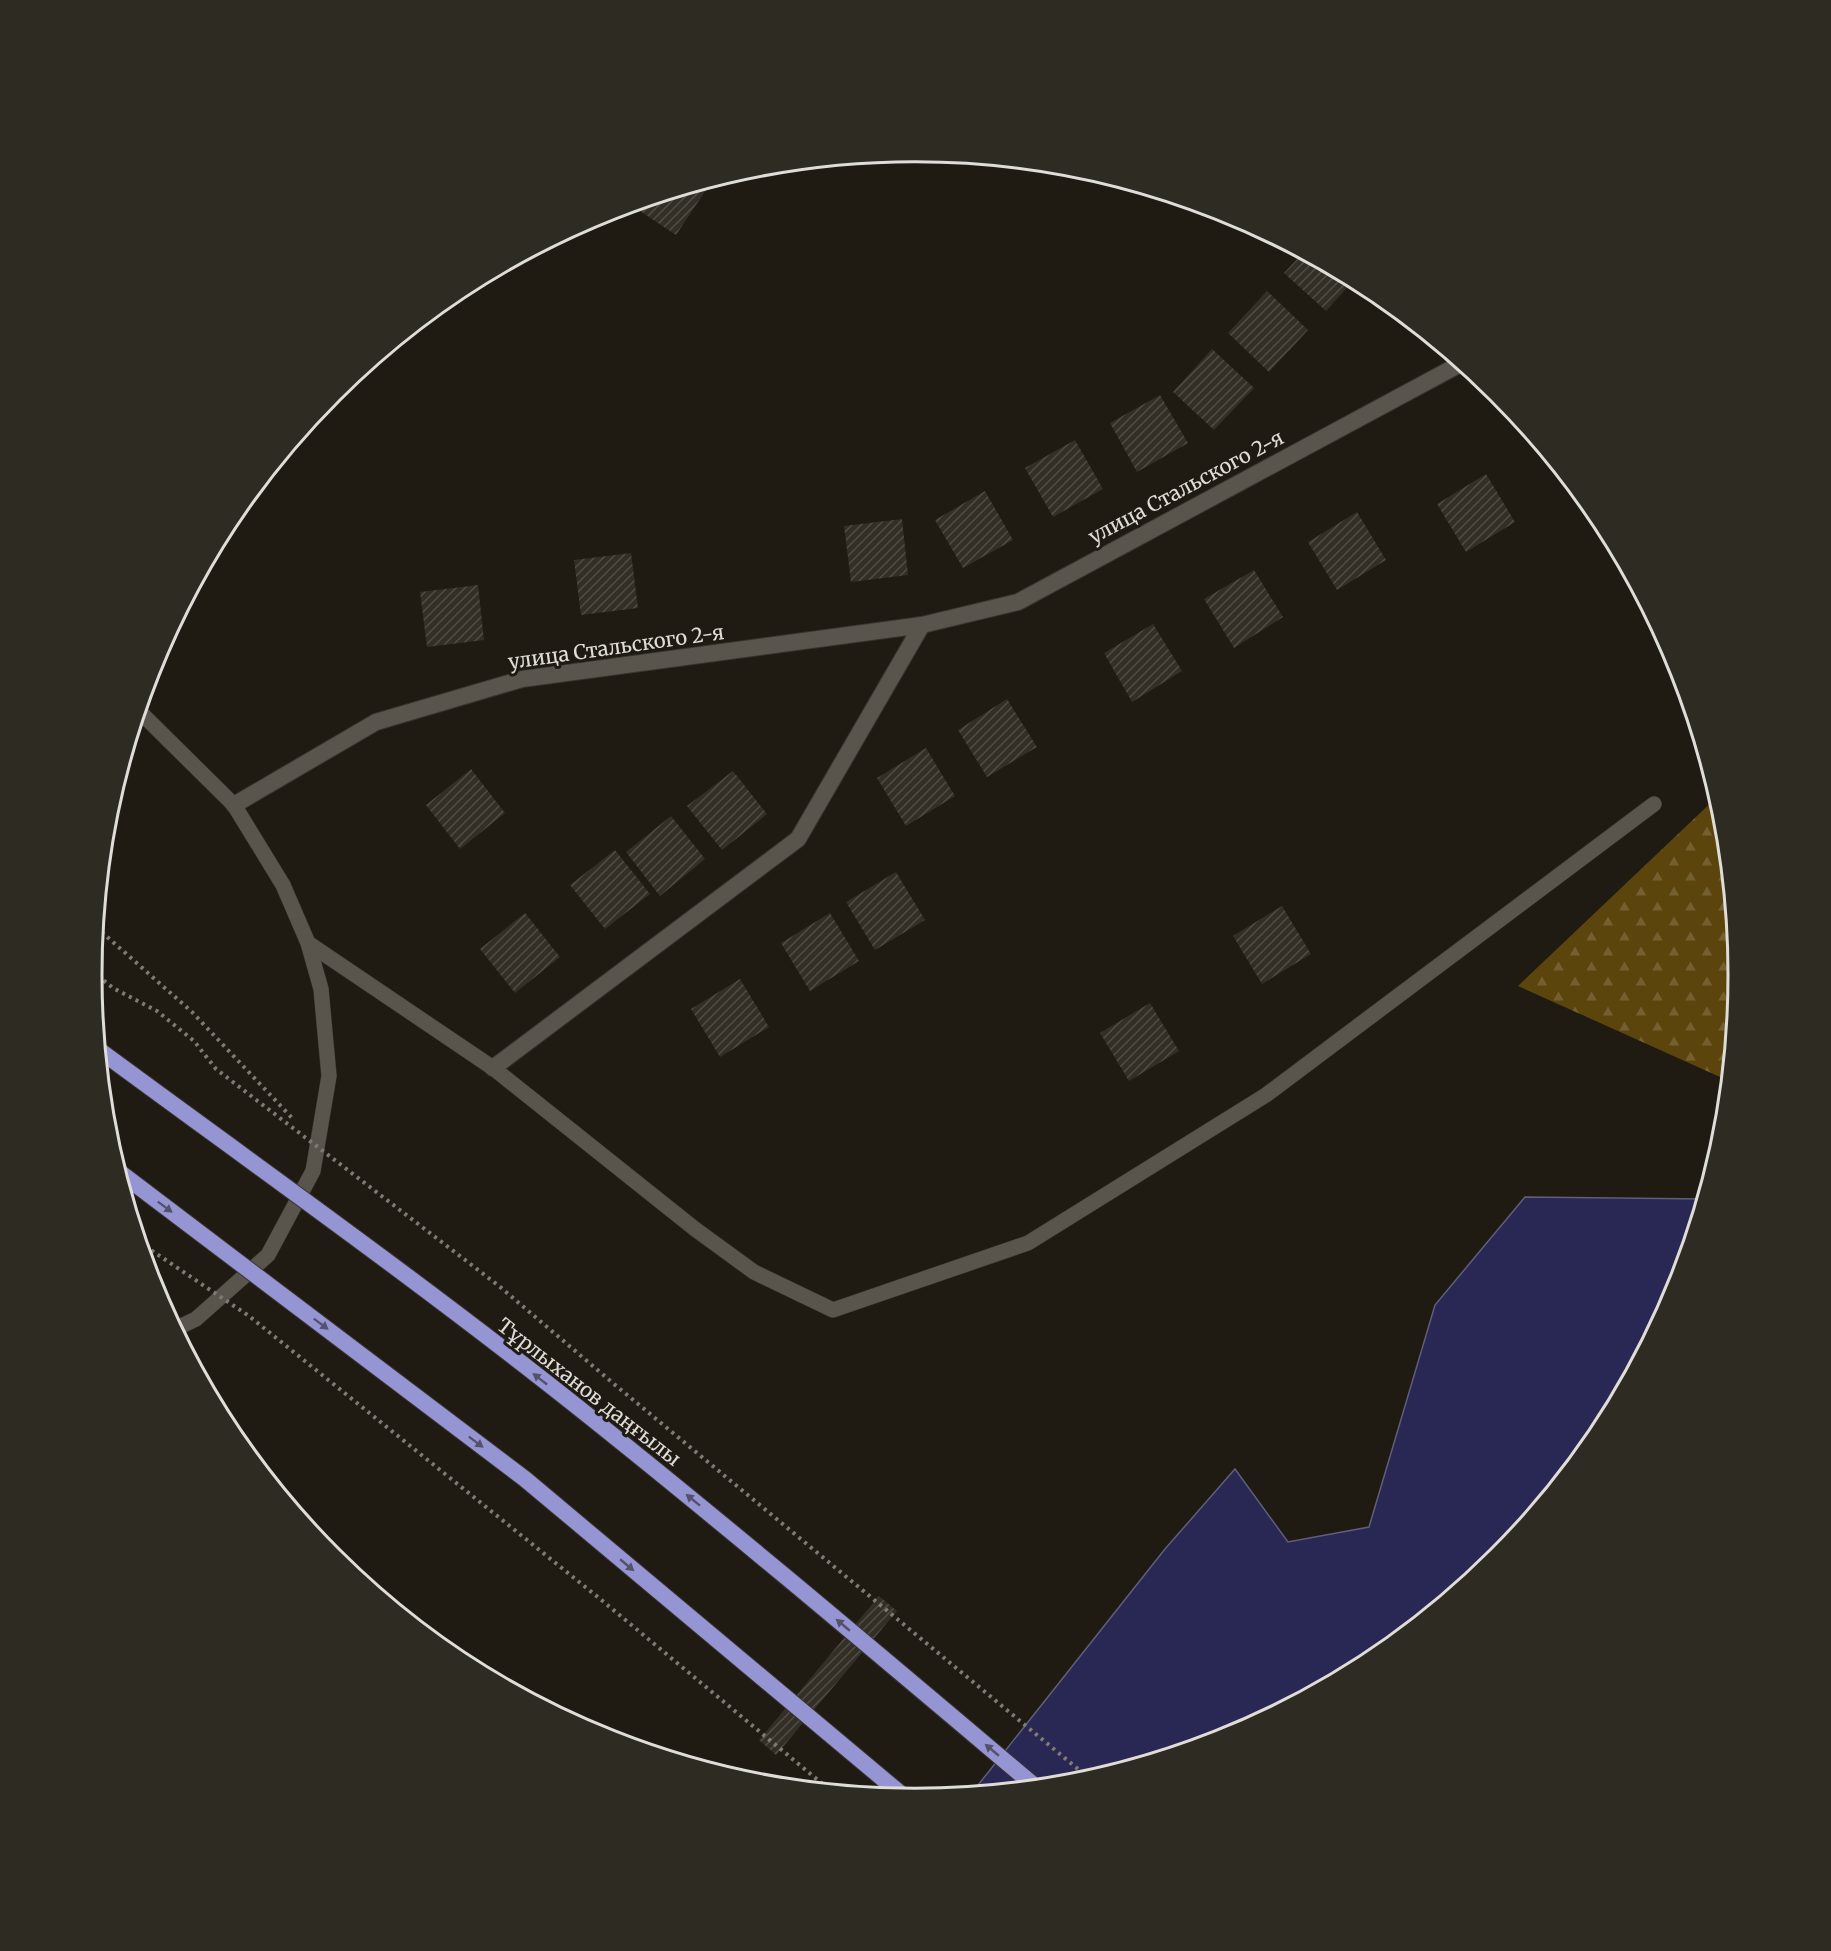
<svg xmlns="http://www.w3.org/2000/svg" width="1831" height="1951" font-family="Merriweather,serif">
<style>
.forest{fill:url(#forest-firs)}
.water{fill:#292753;stroke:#605e7b;stroke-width:1.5}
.building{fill:url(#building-hatch)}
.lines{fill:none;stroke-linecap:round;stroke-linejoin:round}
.service-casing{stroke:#383531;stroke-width:16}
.minor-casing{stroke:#383531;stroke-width:18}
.path{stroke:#7e7a74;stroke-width:4;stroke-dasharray:3 4.5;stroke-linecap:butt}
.service{stroke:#5a554c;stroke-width:15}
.minor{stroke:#5a554c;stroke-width:16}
.trunk-bridge-casing{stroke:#383531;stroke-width:18;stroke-linecap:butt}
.path-bridge{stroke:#7e7a74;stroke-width:4;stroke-dasharray:3 4.5;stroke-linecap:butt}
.trunk-bridge{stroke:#9595d4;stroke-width:16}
.oneway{fill:#54526a}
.labels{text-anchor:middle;stroke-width:6;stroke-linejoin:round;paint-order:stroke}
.street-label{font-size:20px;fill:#e0ddd8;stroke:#1f1b13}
.rim{fill:none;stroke:#e0ddd8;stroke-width:3}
</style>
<defs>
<pattern id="forest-firs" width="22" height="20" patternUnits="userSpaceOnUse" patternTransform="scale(1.5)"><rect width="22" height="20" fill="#5c450c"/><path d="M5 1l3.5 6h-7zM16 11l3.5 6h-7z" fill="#735f2f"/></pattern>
<pattern id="building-hatch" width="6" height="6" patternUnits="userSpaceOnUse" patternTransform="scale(1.5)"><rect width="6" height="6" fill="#332f26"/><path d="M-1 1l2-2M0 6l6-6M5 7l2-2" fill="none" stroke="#504d45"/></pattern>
</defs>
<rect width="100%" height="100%" fill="#1f1b13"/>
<path class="forest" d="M 1718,796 L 1724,815 L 1739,976 L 1729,1081 L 1518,986 Z"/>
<path class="water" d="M 1525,1197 L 1705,1199 L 1677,1291 L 1600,1434 L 1498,1558 L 1373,1661 L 1231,1737 L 1076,1784 L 971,1794 L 1165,1549 L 1235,1469 L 1288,1542 L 1369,1527 L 1435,1305 Z"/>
<path class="building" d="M 702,183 L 708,187 L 676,235 L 631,205 Z
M 1303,253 L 1354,280 L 1326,311 L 1284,273 Z
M 1267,291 L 1308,330 L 1269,372 L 1228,333 Z
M 1212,349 L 1254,388 L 1214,430 L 1173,392 Z
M 1160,395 L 1188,443 L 1137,472 L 1110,423 Z
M 1075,440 L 1103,489 L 1053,517 L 1025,468 Z
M 1486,474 L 1515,522 L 1466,552 L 1437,504 Z
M 985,491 L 1013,540 L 963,568 L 935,520 Z
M 1357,512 L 1386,560 L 1337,590 L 1308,542 Z
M 902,519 L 908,575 L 851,582 L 844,526 Z
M 631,553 L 638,608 L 581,615 L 574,560 Z
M 1254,570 L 1283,617 L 1234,648 L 1204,599 Z
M 478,585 L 484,640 L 427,647 L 420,592 Z
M 1153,624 L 1182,671 L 1132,702 L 1104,653 Z
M 1007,699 L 1037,747 L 987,777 L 958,730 Z
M 926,748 L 955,796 L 906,826 L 877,778 Z
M 471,769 L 505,813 L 460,849 L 426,805 Z
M 733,771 L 767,814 L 722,850 L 687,806 Z
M 671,816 L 705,859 L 660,896 L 626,852 Z
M 615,850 L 650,894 L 605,929 L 570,885 Z
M 896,872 L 925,920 L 875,950 L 846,902 Z
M 1282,906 L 1311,954 L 1262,984 L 1233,936 Z
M 525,913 L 560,957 L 515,993 L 480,949 Z
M 830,913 L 859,961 L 810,991 L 781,943 Z
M 740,979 L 769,1027 L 720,1057 L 691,1009 Z
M 1150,1003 L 1179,1051 L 1129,1081 L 1100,1033 Z
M 879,1596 L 897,1611 L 776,1755 L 759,1740 Z"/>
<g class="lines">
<g class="service-casing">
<path id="service" d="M 139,711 L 234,805 L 283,885 L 308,943 L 321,989 L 329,1076 L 313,1171 L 268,1255 L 196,1319 L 175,1329
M 308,943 L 493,1068 L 695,1229 L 754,1272 L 833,1310 L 1028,1243 L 1266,1095 L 1654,804"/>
</g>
<g class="minor-casing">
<path id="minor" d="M 234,805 L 376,722 L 522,679 L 922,625 L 1018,602 L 1462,363
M 493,1068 L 798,839 L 922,625"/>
</g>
<path class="path" d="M 96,927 L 192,1012 L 294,1120"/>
<use href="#service" class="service"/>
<use href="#minor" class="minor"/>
<g class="trunk-bridge-casing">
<path id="trunk-bridge" d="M 99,1050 C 258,1167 420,1282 575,1405 C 731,1529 884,1659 1037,1788
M 118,1171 L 525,1479 L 907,1799"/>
</g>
<path class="path-bridge" d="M 92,971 L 113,988 L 157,1011 L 194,1041 L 216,1069 L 499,1286 L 614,1384 L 1090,1779
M 139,1242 L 249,1316 L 599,1598 L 831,1791"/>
<use href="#trunk-bridge" class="trunk-bridge"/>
</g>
<defs><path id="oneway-solid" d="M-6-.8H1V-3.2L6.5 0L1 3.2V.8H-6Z" transform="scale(1.5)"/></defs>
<g class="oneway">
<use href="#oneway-solid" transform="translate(165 1207) rotate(37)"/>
<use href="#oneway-solid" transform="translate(321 1324) rotate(37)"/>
<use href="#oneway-solid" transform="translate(540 1379) rotate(-142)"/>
<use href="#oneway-solid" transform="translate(476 1442) rotate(37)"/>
<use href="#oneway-solid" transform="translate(693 1500) rotate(-141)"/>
<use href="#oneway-solid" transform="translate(627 1565) rotate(40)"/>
<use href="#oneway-solid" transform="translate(843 1625) rotate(-140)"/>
<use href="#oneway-solid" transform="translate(992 1750) rotate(-140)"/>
</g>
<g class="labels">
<g class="street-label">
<text transform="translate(1186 487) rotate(-28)" y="7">улица Стальского 2-я</text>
<text transform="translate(616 647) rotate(-8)" y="7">улица Стальского 2-я</text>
<text transform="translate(589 1392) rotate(38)" y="7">Тұрлыханов даңғылы</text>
</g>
</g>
<path d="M0 0H1831V1951H0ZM102 975a813 813 0 1 1 1626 0a813 813 0 1 1-1626 0Z" fill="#2e2b23" fill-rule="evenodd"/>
<path class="rim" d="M102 975a813 813 0 1 1 1626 0a813 813 0 1 1-1626 0Z"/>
</svg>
